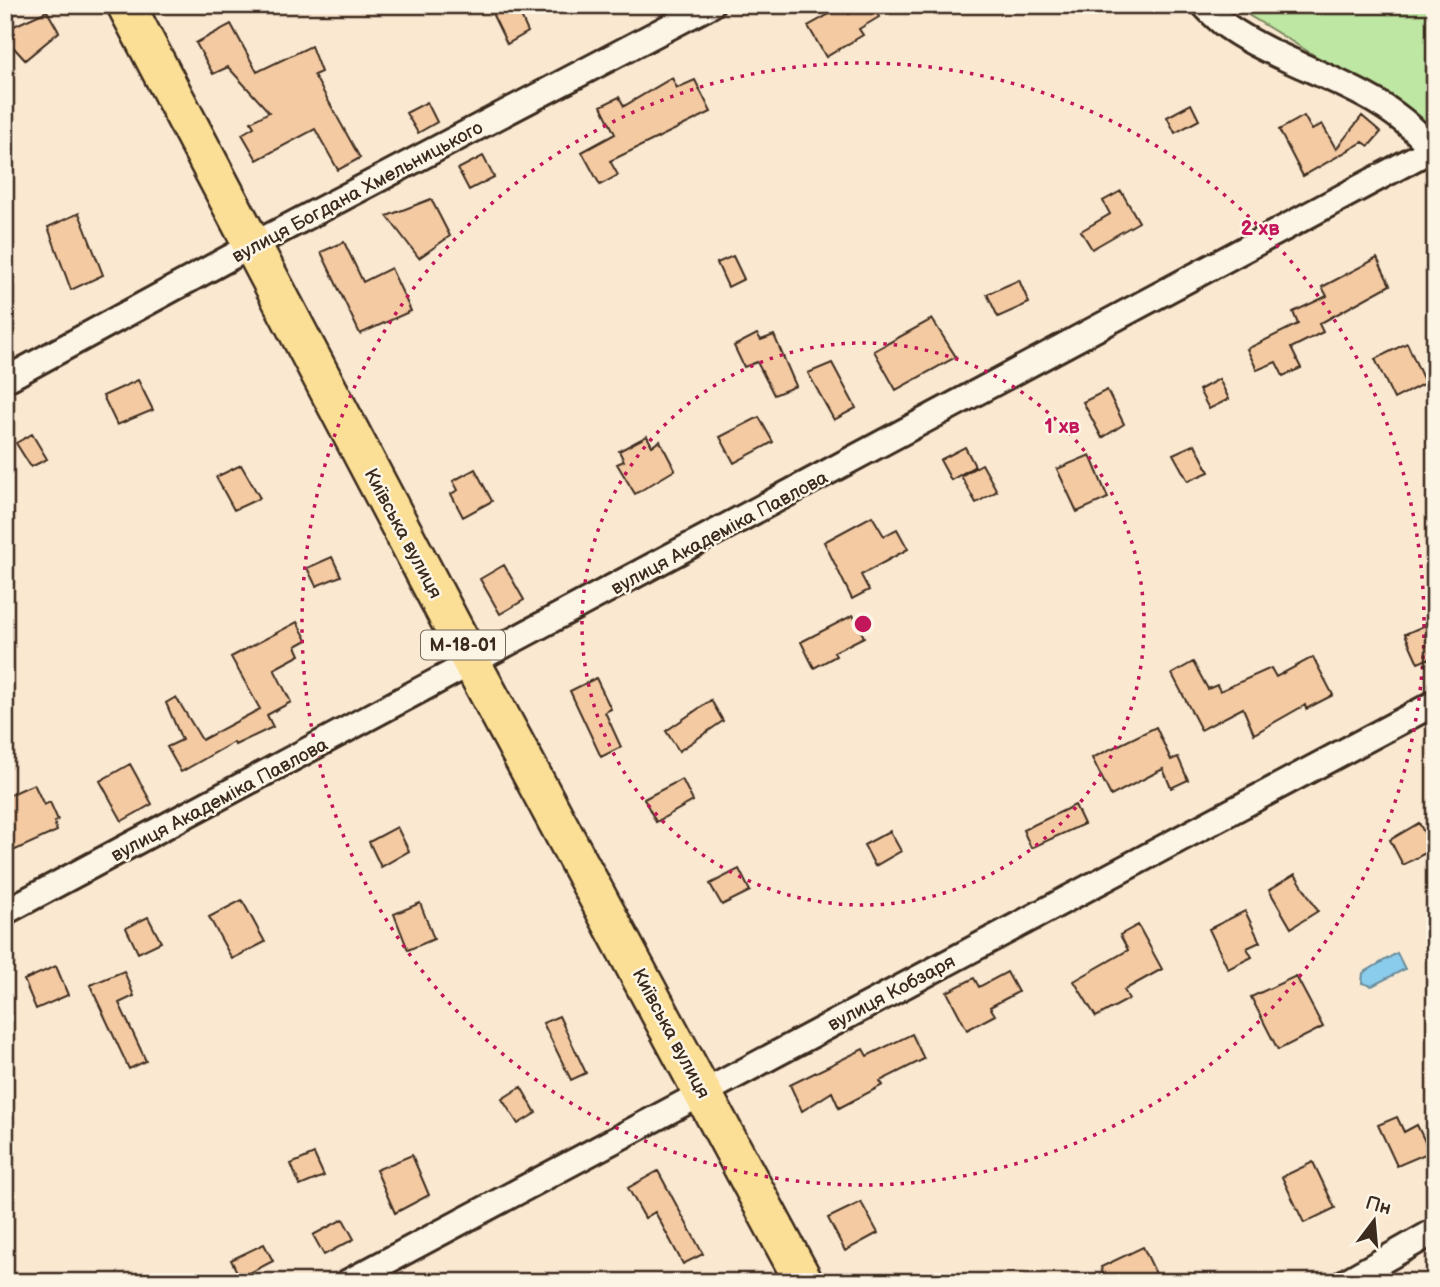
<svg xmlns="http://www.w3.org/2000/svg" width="1440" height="1287" font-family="'Balsamiq Sans',sans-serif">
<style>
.green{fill:#bee7a3;stroke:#7c8860;stroke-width:2}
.water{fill:#8acceb;stroke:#6a8b99;stroke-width:2}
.building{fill:#f4caa3;stroke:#3b2a1e;stroke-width:2}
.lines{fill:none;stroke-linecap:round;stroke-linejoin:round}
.minor-casing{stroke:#3b2a1e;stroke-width:30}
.highway-casing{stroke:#3b2a1e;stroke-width:42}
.minor{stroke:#fcf5e5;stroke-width:24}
.highway{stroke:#fbdf96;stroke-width:37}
.ring{fill:none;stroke:#c2185b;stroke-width:3.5;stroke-dasharray:3.5 7}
.labels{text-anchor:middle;stroke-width:5;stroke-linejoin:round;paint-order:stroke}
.shield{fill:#fcf5e5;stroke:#75675a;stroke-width:2}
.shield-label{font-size:18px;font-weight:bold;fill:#3b2a1e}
.street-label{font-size:19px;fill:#3b2a1e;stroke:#fcf5e5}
.centre{fill:#c2185b;stroke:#fcf5e5;stroke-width:3.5}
.ring-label{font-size:21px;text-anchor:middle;font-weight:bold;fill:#c2185b;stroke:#fcf5e5;stroke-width:5;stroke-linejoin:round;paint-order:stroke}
</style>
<rect width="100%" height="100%" fill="#fae8d1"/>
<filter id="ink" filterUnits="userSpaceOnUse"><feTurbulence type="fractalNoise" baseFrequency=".0143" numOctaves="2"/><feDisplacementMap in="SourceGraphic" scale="14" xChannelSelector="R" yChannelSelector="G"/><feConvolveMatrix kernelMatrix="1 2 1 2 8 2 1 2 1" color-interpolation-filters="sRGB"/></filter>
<g filter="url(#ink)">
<path class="green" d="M 1232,5 L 1435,5 L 1435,129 Z"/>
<path class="water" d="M 1397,953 L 1405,969 L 1372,986 L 1362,983 L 1363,973 Z"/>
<path class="building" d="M 488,5 L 516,5 L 528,32 L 507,44 Z
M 864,5 L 872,5 L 879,17 L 859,29 L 863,35 L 826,57 L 808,26 L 844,6 L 849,14 Z
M 47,11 L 59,32 L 25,60 L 5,38 L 5,30 Z
M 231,24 L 257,72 L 311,46 L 321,72 L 314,75 L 360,158 L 338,170 L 315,129 L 257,160 L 242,134 L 254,127 L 251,122 L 269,112 L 228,67 L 213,74 L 196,43 Z
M 672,78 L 677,88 L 695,80 L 711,112 L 610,161 L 618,175 L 600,185 L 582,152 L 615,134 L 601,106 L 619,97 L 624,106 Z
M 427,102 L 437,122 L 418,133 L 406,113 Z
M 1191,104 L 1199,120 L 1175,133 L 1167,117 Z
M 1304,116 L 1312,130 L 1322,124 L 1336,149 L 1362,116 L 1381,132 L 1369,146 L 1363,142 L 1303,176 L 1279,130 Z
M 483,156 L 494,177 L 469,190 L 458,169 Z
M 1121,191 L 1139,222 L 1092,249 L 1081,231 L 1110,214 L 1103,201 Z
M 431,199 L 450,236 L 419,258 L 387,216 Z
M 79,213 L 103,275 L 71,290 L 48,227 Z
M 344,242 L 363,282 L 391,268 L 411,311 L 360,334 L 321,252 Z
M 733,256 L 744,279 L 728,287 L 717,263 Z
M 1377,258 L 1390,285 L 1319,324 L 1323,332 L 1291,348 L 1301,368 L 1283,376 L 1276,362 L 1257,370 L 1247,349 L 1298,324 L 1293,312 L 1327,296 L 1322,287 Z
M 1019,280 L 1029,303 L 998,317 L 987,294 Z
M 932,319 L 956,357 L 896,390 L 874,351 Z
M 757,334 L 761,340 L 774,335 L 796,386 L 774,395 L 757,362 L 744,367 L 734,346 Z
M 1407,343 L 1425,383 L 1394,399 L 1375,359 Z
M 832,363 L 856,408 L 834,420 L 808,373 Z
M 1219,379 L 1229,399 L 1209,409 L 1199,390 Z
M 138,380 L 153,410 L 117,425 L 103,396 Z
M 1107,390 L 1124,424 L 1102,438 L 1083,402 Z
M 759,417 L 773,442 L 734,463 L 720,437 Z
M 32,434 L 47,459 L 31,467 L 16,443 Z
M 647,436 L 652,446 L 660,441 L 675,470 L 635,494 L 617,464 L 624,461 L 619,451 Z
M 1195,444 L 1209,472 L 1188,481 L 1173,454 Z
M 965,447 L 975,466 L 951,480 L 940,460 Z
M 1090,455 L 1108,498 L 1077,512 L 1057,469 Z
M 982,464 L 997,491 L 976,503 L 961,476 Z
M 241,465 L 260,498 L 234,510 L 216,477 Z
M 475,469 L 492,501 L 463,517 L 451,494 L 458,490 L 453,481 Z
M 872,516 L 884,536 L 897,529 L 908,549 L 861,575 L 869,590 L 852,599 L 824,542 Z
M 332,557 L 341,576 L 316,586 L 307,568 Z
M 504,565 L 524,600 L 500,614 L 480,579 Z
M 853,615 L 864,637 L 834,652 L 836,656 L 814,668 L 801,642 Z
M 1435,621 L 1435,656 L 1418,663 L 1405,634 Z
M 297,622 L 307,640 L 296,646 L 300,655 L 274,669 L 291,702 L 267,715 L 273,727 L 235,745 L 234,742 L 181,772 L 167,747 L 182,740 L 166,703 L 176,697 L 202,740 L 260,709 L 231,657 Z
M 1313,657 L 1333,695 L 1306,709 L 1305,705 L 1254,734 L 1243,708 L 1201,730 L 1172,674 L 1193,662 L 1208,689 L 1217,685 L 1220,691 L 1271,668 L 1276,677 Z
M 596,678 L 611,709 L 605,712 L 621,747 L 601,757 L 570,691 Z
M 711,700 L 723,721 L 679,751 L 666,731 Z
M 1156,727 L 1171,760 L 1178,757 L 1188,780 L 1171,788 L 1163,769 L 1111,796 L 1092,758 Z
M 130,764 L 152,804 L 122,821 L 100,781 Z
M 682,779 L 693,801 L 656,822 L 644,799 Z
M 34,784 L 44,805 L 50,802 L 58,820 L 54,822 L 57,831 L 11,852 L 5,840 L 5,797 Z
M 1075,805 L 1084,824 L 1031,848 L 1023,830 Z
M 1419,823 L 1433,849 L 1403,865 L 1390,840 Z
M 397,827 L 409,851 L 381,867 L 369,842 Z
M 890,831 L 901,851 L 875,866 L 864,845 Z
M 739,869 L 750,891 L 722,905 L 710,884 Z
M 1295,874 L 1318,911 L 1291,928 L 1269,890 Z
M 242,900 L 265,942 L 232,959 L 209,917 Z
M 420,903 L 434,939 L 408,950 L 394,914 Z
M 1245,911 L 1260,942 L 1247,948 L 1252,957 L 1228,969 L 1209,929 Z
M 148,917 L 161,942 L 138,953 L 126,928 Z
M 1138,925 L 1162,969 L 1124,990 L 1129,999 L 1096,1017 L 1074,981 L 1128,950 L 1120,935 Z
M 56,966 L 68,995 L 36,1009 L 24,980 Z
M 124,971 L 134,996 L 119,1003 L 146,1061 L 129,1069 L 90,985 Z
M 1007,972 L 1018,992 L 990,1007 L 995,1015 L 967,1030 L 947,992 L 974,978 L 979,987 Z
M 1296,976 L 1323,1027 L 1278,1050 L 1251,997 Z
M 559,1016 L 586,1073 L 571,1080 L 543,1023 Z
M 912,1034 L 924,1059 L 880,1081 L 883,1085 L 839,1108 L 832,1092 L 802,1111 L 790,1085 L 863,1049 L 867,1056 Z
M 521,1087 L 536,1113 L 518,1124 L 502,1099 Z
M 1397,1117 L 1404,1132 L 1417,1125 L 1430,1152 L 1397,1166 L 1378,1125 Z
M 314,1154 L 324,1176 L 300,1186 L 291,1164 Z
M 412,1155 L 429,1195 L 395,1213 L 376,1170 Z
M 1313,1162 L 1335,1208 L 1304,1223 L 1282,1177 Z
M 658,1171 L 703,1254 L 683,1264 L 655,1212 L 645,1218 L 628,1188 Z
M 861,1202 L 878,1233 L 845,1251 L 828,1218 Z
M 343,1219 L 354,1239 L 324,1255 L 313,1235 Z
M 264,1244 L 273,1261 L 240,1278 L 231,1260 Z
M 1143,1247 L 1160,1282 L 1105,1282 L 1101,1267 Z"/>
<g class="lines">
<g class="minor-casing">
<path id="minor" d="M 1204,5 C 1211,12 1219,21 1228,27 C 1293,72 1387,86 1435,154
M 5,380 L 253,245 L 711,5
M 5,912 L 1432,149
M 348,1282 L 1435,703
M 1345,1282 L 1435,1231"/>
</g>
<g class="highway-casing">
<path id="highway" d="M 126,5 L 473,665 L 804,1282"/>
</g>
<use href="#minor" class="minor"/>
<use href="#highway" class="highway"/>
</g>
</g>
<g class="ring">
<circle cx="863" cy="624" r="281"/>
<circle cx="863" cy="624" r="561"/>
</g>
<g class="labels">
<rect class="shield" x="421" y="630.5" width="84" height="29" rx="5"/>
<g class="shield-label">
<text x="463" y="651">М-18-01</text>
</g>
<g class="street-label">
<text transform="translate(357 191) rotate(-28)" y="7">вулиця Богдана Хмельницького</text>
<text transform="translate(719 532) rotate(-28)" y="7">вулиця Академіка Павлова</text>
<text transform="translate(404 533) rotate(62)" y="7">Київська вулиця</text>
<text transform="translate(219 799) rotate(-28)" y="7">вулиця Академіка Павлова</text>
<text transform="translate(891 992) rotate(-28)" y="7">вулиця Кобзаря</text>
<text transform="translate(672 1033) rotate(62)" y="7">Київська вулиця</text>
</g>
</g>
<circle cx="863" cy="624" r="10" class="centre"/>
<g class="ring-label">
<text x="1260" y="235">2 хв</text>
<text x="1062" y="433">1 хв</text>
</g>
<rect width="1440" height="1287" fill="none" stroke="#fcf5e5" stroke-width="28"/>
<rect x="14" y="14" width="1412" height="1259" fill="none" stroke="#3b2a1e" stroke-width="2.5" filter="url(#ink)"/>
<g transform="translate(1374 1221) rotate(16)" stroke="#fcf5e5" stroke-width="5" paint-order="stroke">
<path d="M0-5L12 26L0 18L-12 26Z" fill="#3b2a1e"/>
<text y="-10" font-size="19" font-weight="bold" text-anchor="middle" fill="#3b2a1e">Пн</text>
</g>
</svg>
